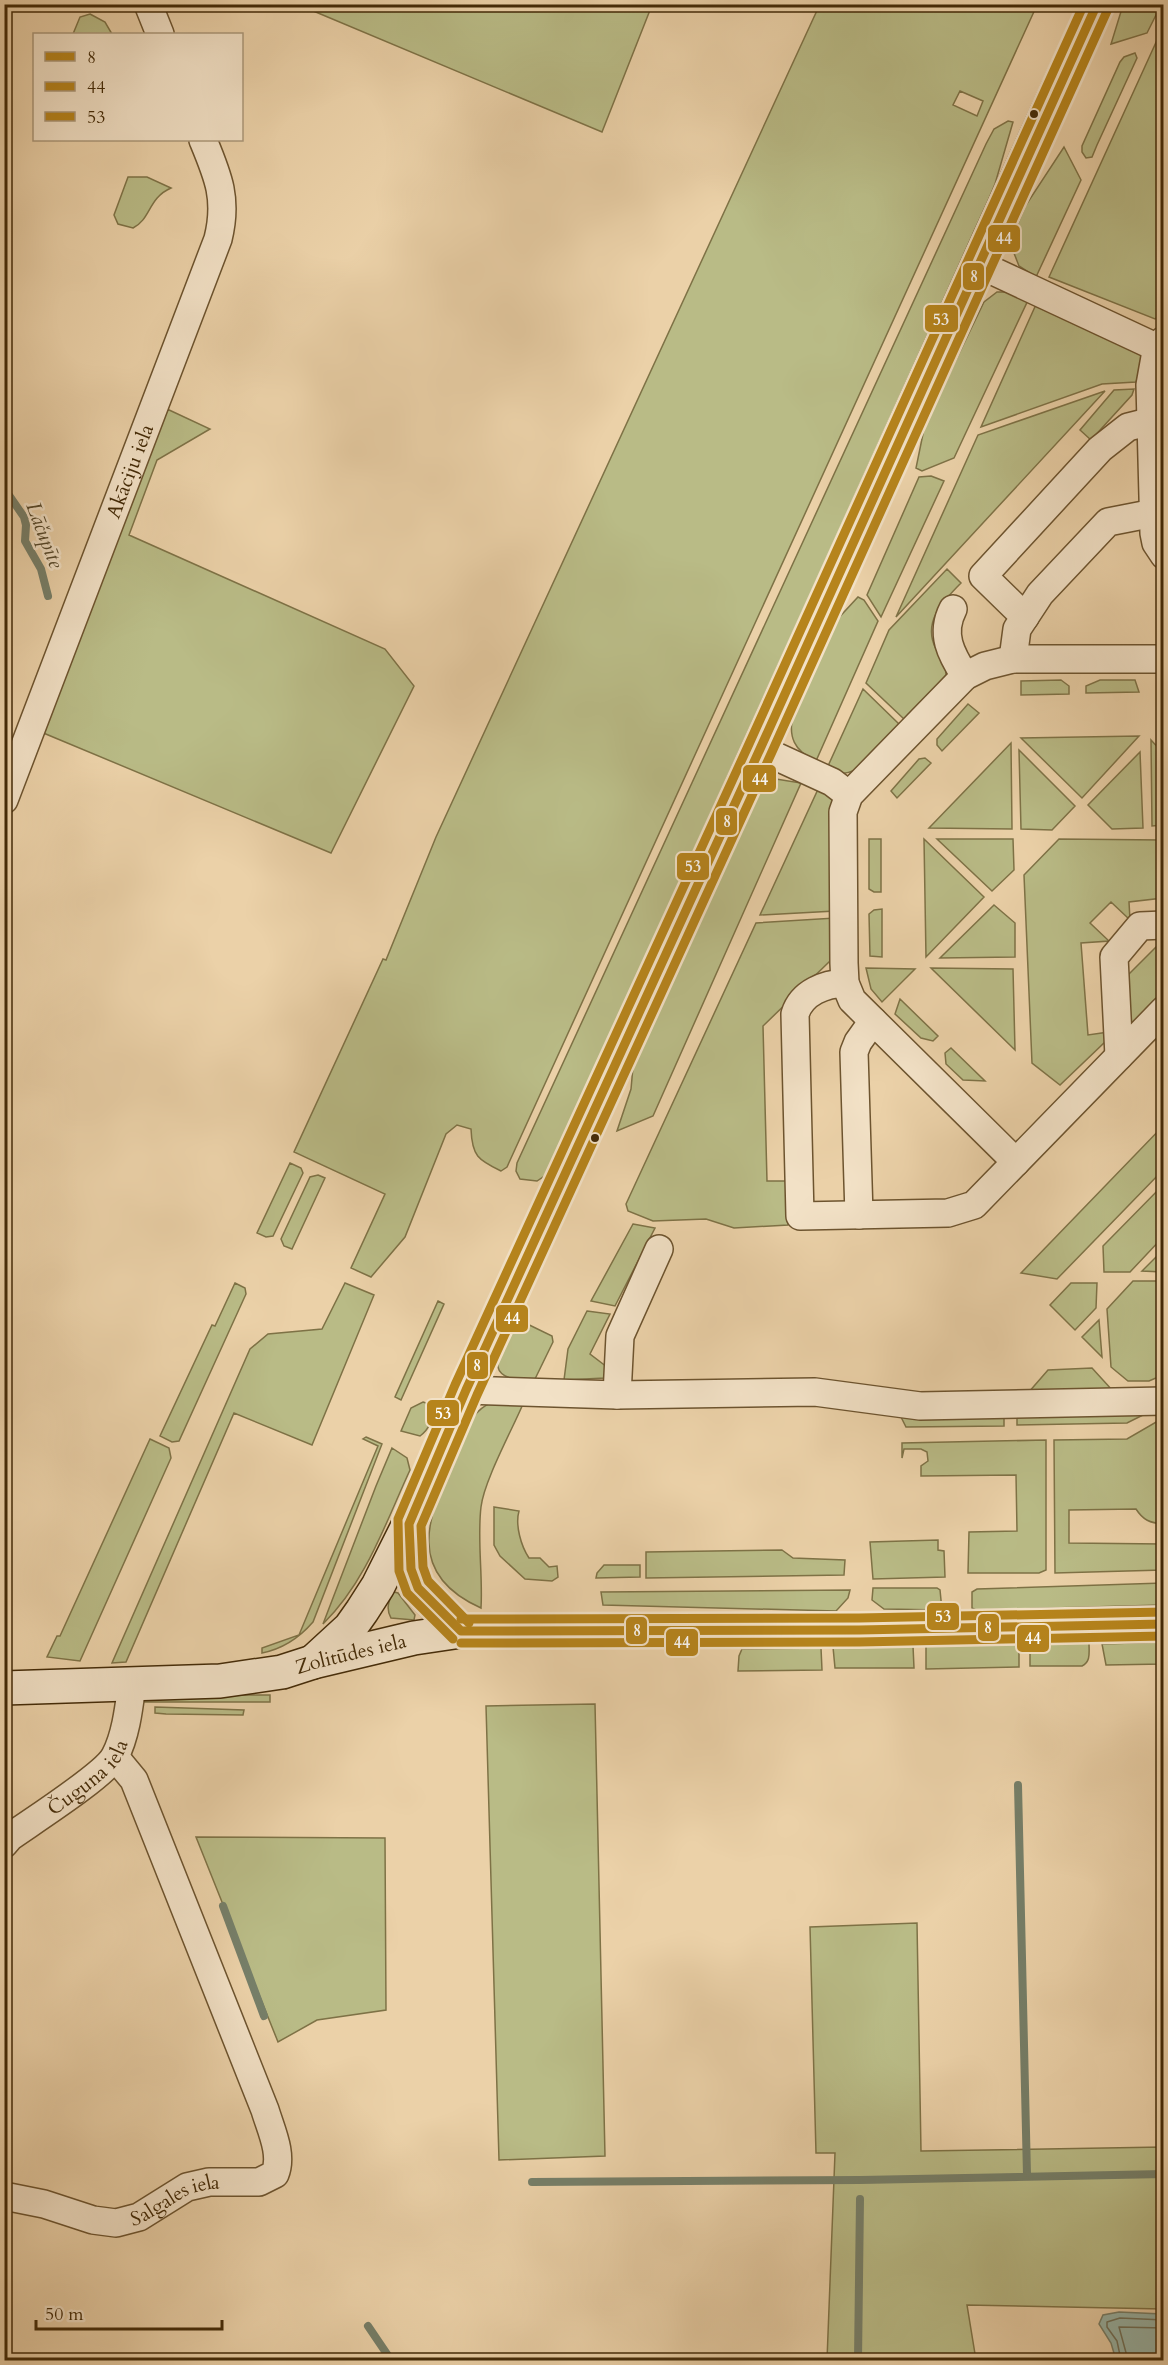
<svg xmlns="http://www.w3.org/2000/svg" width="1168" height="2365" font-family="Cardo,serif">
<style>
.green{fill:#b9bb86;stroke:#7e7246;stroke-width:1.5;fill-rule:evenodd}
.water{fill:#98b7ab;stroke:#767f69;stroke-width:1.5}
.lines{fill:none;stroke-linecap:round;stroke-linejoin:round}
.shore{stroke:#6e7059;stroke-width:1.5}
.stream{stroke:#767f69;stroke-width:8}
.street-casing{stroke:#6d542f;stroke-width:30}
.secondary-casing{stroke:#432a07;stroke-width:36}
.street{stroke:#f2e1c6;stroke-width:27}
.secondary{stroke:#f2e1c6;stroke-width:33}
.bus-1-casing{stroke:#f2e1c6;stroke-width:14}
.bus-2-casing{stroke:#f2e1c6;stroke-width:14}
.bus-3-casing{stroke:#f2e1c6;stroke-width:14}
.bus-1{stroke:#b6841c;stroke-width:9}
.bus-2{stroke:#b6841c;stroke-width:9}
.bus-3{stroke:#b6841c;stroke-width:9}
.bus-dot{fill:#432a07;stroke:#f2e1c6;stroke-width:2}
.labels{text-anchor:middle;stroke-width:5;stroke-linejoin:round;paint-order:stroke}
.street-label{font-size:20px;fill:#432a07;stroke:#f2e1c6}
.water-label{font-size:21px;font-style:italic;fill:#544628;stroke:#f2e1c6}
.line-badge{stroke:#f2e1c6;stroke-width:2}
.badge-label{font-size:16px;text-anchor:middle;font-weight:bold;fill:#fff}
</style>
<rect width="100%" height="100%" fill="#ebd1a8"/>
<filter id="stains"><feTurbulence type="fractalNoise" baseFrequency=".00333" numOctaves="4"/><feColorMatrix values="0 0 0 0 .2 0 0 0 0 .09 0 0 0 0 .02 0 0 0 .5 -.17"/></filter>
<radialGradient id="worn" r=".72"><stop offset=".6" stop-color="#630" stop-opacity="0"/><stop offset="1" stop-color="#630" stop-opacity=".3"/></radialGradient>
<path class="green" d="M 820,4 L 1037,5 L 507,1167 L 501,1171 C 478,1160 472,1156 471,1129 L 457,1125 L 446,1134 L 405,1237 L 371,1277 L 351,1268 L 385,1194 L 294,1152 L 383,959 L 386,960 L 436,837 ZM 960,91 L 983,101 L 977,116 L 953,105 Z
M 299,5 L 652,5 L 602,132 Z
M 1123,5 L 1161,5 L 1147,33 L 1111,44 Z
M 90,14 L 105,22 L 112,34 L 73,34 L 80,17 Z
M 1163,27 L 1164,311 L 1155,319 L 1049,277 Z
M 1135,53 L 1137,58 L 1097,145 L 1092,157 L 1086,158 L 1082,152 L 1082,146 L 1120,62 L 1124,57 Z
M 1008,121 L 1013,122 L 995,184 L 974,235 L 546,1175 L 537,1181 L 520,1179 L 516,1171 L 517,1163 L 986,144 L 994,129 Z
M 1064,147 L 1081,180 L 1036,277 L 1019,266 L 1012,248 L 1012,237 L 1026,205 Z
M 128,177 L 147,177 L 171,188 C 148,198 151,219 133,228 L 118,224 L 114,215 Z
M 997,292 L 1011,292 L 1030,296 L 954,458 L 922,471 L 916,468 L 925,424 L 984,302 Z
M 1038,300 L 1138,350 L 1145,358 L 1136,382 L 1102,384 L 981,427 Z
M 1134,389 L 1132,395 L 1091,440 L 1080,430 L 1114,390 Z
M 1105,391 L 896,617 L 978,435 Z
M 167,409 L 210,429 L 157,460 L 129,535 L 385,649 L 414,686 L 331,853 L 41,732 Z
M 931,476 L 944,481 L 881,617 L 867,595 L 919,477 Z
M 947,569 L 961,583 C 943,601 922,622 936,649 C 941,660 946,662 946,675 L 905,720 L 866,683 L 889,630 Z
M 858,597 L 864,600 L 878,621 L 816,761 C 794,751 788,737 793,714 L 833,624 Z
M 1061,680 L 1069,686 L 1069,694 L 1021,695 L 1021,681 Z
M 1100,680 L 1135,680 L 1139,692 L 1086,693 L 1086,686 Z
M 863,689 L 900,725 C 888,737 860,777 841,773 C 837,772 832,768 828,766 Z
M 968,704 L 979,713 L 942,751 L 937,745 L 937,739 Z
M 1139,736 L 1082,798 L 1021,738 Z
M 1151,740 L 1163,753 L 1163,825 L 1152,826 Z
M 1011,743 L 1012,829 L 929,828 Z
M 1019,750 L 1075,806 L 1052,830 L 1021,829 Z
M 1140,752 L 1143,828 L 1112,829 L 1088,805 Z
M 925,758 L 931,763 L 897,798 L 891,791 L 919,759 Z
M 776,779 L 801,783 L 653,1116 L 617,1131 L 631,1089 L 633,1067 L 756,795 Z
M 820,785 L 830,793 L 834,805 L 835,911 L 760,915 Z
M 869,839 L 881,839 L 881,892 L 874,892 L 869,889 Z
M 924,839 L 984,897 L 926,957 Z
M 937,839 L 1013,839 L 1014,870 L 992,891 Z
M 1059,839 L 1163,840 L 1163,898 L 1129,902 L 1130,920 L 1111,902 L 1090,923 L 1109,941 L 1081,943 L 1088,1035 L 1109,1032 L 1107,1040 L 1060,1085 L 1032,1063 L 1024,875 Z
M 994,905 L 1015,923 L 1015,957 L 940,958 Z
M 882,909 L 882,957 L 870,956 L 869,914 L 874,910 Z
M 835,918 L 834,956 L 830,961 L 763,1026 L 767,1181 L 786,1181 L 788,1225 L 734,1228 L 706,1219 L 653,1221 L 628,1211 L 626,1204 L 756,923 Z
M 1163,940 L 1163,992 L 1129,1027 L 1126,977 Z
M 866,968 L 915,969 L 882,1002 L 871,989 Z
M 931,968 L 1013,969 L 1015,1050 Z
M 900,999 L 938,1036 L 933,1041 L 921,1038 L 895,1014 Z
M 951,1048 L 985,1081 L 963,1080 L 946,1064 L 945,1053 Z
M 1163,1126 L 1163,1170 L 1057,1279 L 1021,1273 Z
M 290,1163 L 301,1168 L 303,1173 L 273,1236 L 266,1237 L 257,1233 Z
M 318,1175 L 325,1178 L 292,1249 L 284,1246 L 281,1239 L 310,1177 Z
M 1163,1185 L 1163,1237 L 1130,1272 L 1104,1272 L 1103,1246 Z
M 633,1224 L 655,1228 L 615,1306 L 591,1301 Z
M 1163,1250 L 1163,1272 L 1142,1271 Z
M 1133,1281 L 1163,1281 L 1163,1375 L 1149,1381 L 1128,1381 L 1111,1367 L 1107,1309 Z
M 235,1283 L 245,1288 L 246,1294 L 179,1441 L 172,1442 L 160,1436 L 212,1325 L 215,1326 Z
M 345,1283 L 374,1295 L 312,1445 L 234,1413 L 126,1662 L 112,1663 L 250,1349 L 268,1334 L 322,1329 Z
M 1071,1283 L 1097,1283 L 1096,1308 L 1075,1330 L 1050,1305 Z
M 438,1301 L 444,1304 L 401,1400 L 395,1397 Z
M 587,1311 L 610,1314 L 590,1354 L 607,1367 L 605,1378 L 564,1380 L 568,1349 Z
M 517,1319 L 552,1336 L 553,1342 L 534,1381 C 477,1381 500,1353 517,1319 Z
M 1099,1320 L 1102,1357 L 1082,1337 Z
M 1092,1368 L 1113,1391 L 1028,1393 L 1048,1370 Z
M 423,1402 L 432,1405 C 431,1419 432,1427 420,1436 L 401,1431 L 411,1408 Z
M 493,1402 L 523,1404 C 512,1430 484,1481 481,1507 C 477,1540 483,1575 481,1608 C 405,1574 427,1518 454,1457 C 464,1435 469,1411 493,1402 Z
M 1147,1413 L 1127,1423 L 1017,1425 L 1017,1416 Z
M 1004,1416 L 1004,1426 L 906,1427 L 901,1417 Z
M 1163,1418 L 1163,1524 C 1150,1523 1143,1520 1136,1509 L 1069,1510 L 1069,1543 L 1163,1544 L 1163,1570 L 1055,1573 L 1054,1440 L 1127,1439 Z
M 366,1437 L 382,1444 L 313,1622 C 300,1637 282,1649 262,1653 L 262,1648 L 299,1635 L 378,1446 L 363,1439 Z
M 150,1439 L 169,1448 L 171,1458 L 80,1661 L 47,1657 L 57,1636 L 60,1636 Z
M 1046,1440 L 1046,1570 L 1039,1573 L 968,1573 L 969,1532 L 1017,1531 L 1016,1475 L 921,1476 L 921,1466 L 928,1461 L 927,1452 L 921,1449 L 904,1449 L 902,1458 L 902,1443 Z
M 392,1448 L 407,1458 L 410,1470 C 385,1524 366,1582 323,1624 L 376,1486 Z
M 494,1507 L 519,1511 C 515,1525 521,1546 529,1558 L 540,1558 L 549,1567 L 557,1566 L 558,1577 L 552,1581 L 525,1579 L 500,1556 L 494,1545 Z
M 938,1540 L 938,1550 L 944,1551 L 945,1577 L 873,1579 L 870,1542 Z
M 782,1550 L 793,1558 L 845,1560 L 844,1575 L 646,1578 L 646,1552 Z
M 604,1565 L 640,1565 L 640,1577 L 596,1578 L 597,1573 Z
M 1163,1583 L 1163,1605 L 976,1610 L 972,1608 L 972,1592 L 977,1589 Z
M 873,1588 L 937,1588 L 940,1590 L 942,1610 L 884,1609 L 872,1600 Z
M 850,1590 L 848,1598 L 836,1611 L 603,1605 L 601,1592 Z
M 394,1592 L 398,1593 L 415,1615 L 414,1620 L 391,1618 C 386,1610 388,1600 394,1592 Z
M 1163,1642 L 1163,1664 L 1106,1665 L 1102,1644 Z
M 1030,1643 L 1089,1643 C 1089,1652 1091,1662 1082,1666 L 1030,1666 Z
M 1019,1644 L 1019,1667 L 926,1669 L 926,1646 Z
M 913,1646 L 914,1668 L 835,1668 L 833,1647 Z
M 821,1648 L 822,1670 L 738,1671 L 739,1656 L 742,1649 Z
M 143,1695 L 270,1695 L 270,1702 L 143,1702 Z
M 595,1704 L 605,2156 L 499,2160 L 486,1706 Z
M 155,1707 L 244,1710 L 243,1715 L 166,1714 L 155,1713 Z
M 196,1837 L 385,1838 L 386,2010 L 317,2020 L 278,2042 Z
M 917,1923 L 921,2151 L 1163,2147 L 1163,2309 L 967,2305 L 976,2360 L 827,2360 L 835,2153 L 816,2153 L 810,1927 Z"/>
<path class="water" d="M 1119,2312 L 1162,2314 L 1163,2360 L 1116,2360 L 1111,2343 L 1099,2324 L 1103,2315 Z"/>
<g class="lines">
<path class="shore" d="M 1121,2360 L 1117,2341 L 1107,2327 L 1107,2322 L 1120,2318 L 1164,2320
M 1128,2360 L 1119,2327 L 1164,2328"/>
<path class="stream" d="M 4,488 L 24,517 L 26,525 L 25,541 L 41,569 L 48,596
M 1018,1785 L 1027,2175
M 223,1906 L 264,2016
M 532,2182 L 860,2180 L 1164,2174
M 368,2326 L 391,2360
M 858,2360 L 860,2199"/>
<g class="street-casing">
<g id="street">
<path d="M 148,4 L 160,34"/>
<path d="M 978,264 L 1158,348"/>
<path d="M 1164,340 L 1155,357 L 1150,385 L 1154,533 L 1156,543 L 1164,555"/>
<path d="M 953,609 C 940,634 951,654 965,676"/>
<path d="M 1025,617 L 983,576 L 1100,449 L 1128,427 L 1152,421"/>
<path d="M 1013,659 L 1017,629 L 1040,594 L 1108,522 L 1154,513"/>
<path d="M 760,749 L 832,782 L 849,795"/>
<path id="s1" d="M 4,800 L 218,239 C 228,199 218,176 203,140"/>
<path d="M 845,983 C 825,984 802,992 795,1014 L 800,1216 L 948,1213 L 974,1205 L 1164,1010"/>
<path d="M 1119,1056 L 1114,957 L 1140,926 L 1164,925"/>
<path d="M 1016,1162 L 852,1000 L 845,983 L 844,963 L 843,812 L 849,795 L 965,676 L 985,666 L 1013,659 L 1164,659"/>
<path d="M 859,1215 L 854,1052 L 858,1042 L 873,1021"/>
<path d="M 466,1390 L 617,1395 L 815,1392 L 920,1406 L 1164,1401"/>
<path d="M 617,1395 L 620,1336 L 659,1249"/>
<path id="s2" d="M 4,1844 L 10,1837 C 31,1822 105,1775 115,1756 C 126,1735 129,1707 132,1684"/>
<path id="s3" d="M 4,2196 L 44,2204 L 93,2220 L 116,2223 L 139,2217 L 187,2187 L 209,2182 L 259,2182 L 275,2174 C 283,2154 271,2130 265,2110 L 134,1780 L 115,1757"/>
</g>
</g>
<g class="secondary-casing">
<g id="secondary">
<path d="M 409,1526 L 411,1569 L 418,1588 L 461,1631"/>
<path d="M 313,1662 L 350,1628 L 362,1611 L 378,1586 L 409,1524 L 466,1390 L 760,749 L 990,238 L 1097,4"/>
<path id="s4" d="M 4,1688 L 220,1681 L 282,1672 L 313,1662 L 414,1638 L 461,1631 L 859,1630 L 1164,1624"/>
</g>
</g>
<use href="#street" class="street"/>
<use href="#secondary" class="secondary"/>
<g class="bus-1-casing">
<path id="bus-1" d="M 461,1631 L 418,1588 L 411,1569 L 409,1524 L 466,1390 L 760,749 L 1097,4
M 461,1631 L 859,1630 L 1164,1624"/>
</g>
<g class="bus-2-casing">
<path id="bus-2" d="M 469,1623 L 428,1581 L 423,1567 L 421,1526 L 477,1395 L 771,754 L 1108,9
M 461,1643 L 859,1642 L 1164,1636"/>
</g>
<g class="bus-3-casing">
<path id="bus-3" d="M 461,1619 L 859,1618 L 1164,1612
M 453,1639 L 407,1593 L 399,1571 L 398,1519 L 455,1385 L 749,744 L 1084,4"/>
</g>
<use href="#bus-1" class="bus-1"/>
<use href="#bus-2" class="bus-2"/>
<use href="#bus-3" class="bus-3"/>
</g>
<g class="bus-dot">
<circle cx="1034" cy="114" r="5"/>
<circle cx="595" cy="1138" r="5"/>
</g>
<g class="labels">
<g class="street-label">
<text dy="7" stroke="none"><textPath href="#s1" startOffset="352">Akāciju iela</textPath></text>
<text dy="7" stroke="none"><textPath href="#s4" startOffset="350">Zolitūdes iela</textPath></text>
<text dy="7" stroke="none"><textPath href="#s2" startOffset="108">Čuguna iela</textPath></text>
<text dy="7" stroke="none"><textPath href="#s3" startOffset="180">Salgales iela</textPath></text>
</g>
<g class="water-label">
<text transform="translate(45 535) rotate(69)" y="7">Lāčupīte</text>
</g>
</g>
<g class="line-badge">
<rect x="987" y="224" width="34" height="29" rx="6" fill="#b6841c"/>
<rect x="962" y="262" width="23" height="29" rx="6" fill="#b6841c"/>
<rect x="924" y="304" width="35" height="29" rx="6" fill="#b6841c"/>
<rect x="742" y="764" width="35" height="29" rx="6" fill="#b6841c"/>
<rect x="715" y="807" width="23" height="29" rx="6" fill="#b6841c"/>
<rect x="676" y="852" width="34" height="29" rx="6" fill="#b6841c"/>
<rect x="495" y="1304" width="34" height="29" rx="6" fill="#b6841c"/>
<rect x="466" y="1351" width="23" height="29" rx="6" fill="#b6841c"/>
<rect x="426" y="1399" width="34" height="28" rx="6" fill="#b6841c"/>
<rect x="926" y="1602" width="34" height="29" rx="6" fill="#b6841c"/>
<rect x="977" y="1613" width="23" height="29" rx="6" fill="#b6841c"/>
<rect x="625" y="1616" width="23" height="29" rx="6" fill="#b6841c"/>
<rect x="1016" y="1624" width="34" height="29" rx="6" fill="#b6841c"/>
<rect x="665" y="1628" width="34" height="29" rx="6" fill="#b6841c"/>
</g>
<g class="badge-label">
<text x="1004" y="244">44</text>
<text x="974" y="282">8</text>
<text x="941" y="325">53</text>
<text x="760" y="785">44</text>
<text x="727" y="827">8</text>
<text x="693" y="872">53</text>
<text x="512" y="1324">44</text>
<text x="477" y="1371">8</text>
<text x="443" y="1419">53</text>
<text x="943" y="1622">53</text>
<text x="988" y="1633">8</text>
<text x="637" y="1636">8</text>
<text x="1033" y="1644">44</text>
<text x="682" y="1648">44</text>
</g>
<rect width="1168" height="2365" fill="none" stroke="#ebd1a8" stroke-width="24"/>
<rect x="6" y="6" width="1156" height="2353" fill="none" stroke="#432a07" stroke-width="3"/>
<rect x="12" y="12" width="1144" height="2341" fill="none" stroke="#432a07" stroke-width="1.5"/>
<rect x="33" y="33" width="210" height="108" fill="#f2e1c6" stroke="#ac987a" stroke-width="1.5"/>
<rect x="45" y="52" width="30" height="9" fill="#b6841c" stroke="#ac987a" stroke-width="1.5"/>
<text x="87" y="63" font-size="18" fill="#432a07">8</text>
<rect x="45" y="82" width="30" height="9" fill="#b6841c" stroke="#ac987a" stroke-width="1.5"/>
<text x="87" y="93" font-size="18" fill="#432a07">44</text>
<rect x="45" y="112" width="30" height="9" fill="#b6841c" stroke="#ac987a" stroke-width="1.5"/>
<text x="87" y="123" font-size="18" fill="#432a07">53</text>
<path d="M36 2320v9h186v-9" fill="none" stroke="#432a07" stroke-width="3"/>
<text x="45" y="2320" font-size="18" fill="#432a07" stroke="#f2e1c6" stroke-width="4.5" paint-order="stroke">50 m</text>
<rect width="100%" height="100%" filter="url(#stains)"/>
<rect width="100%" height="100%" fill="url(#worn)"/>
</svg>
